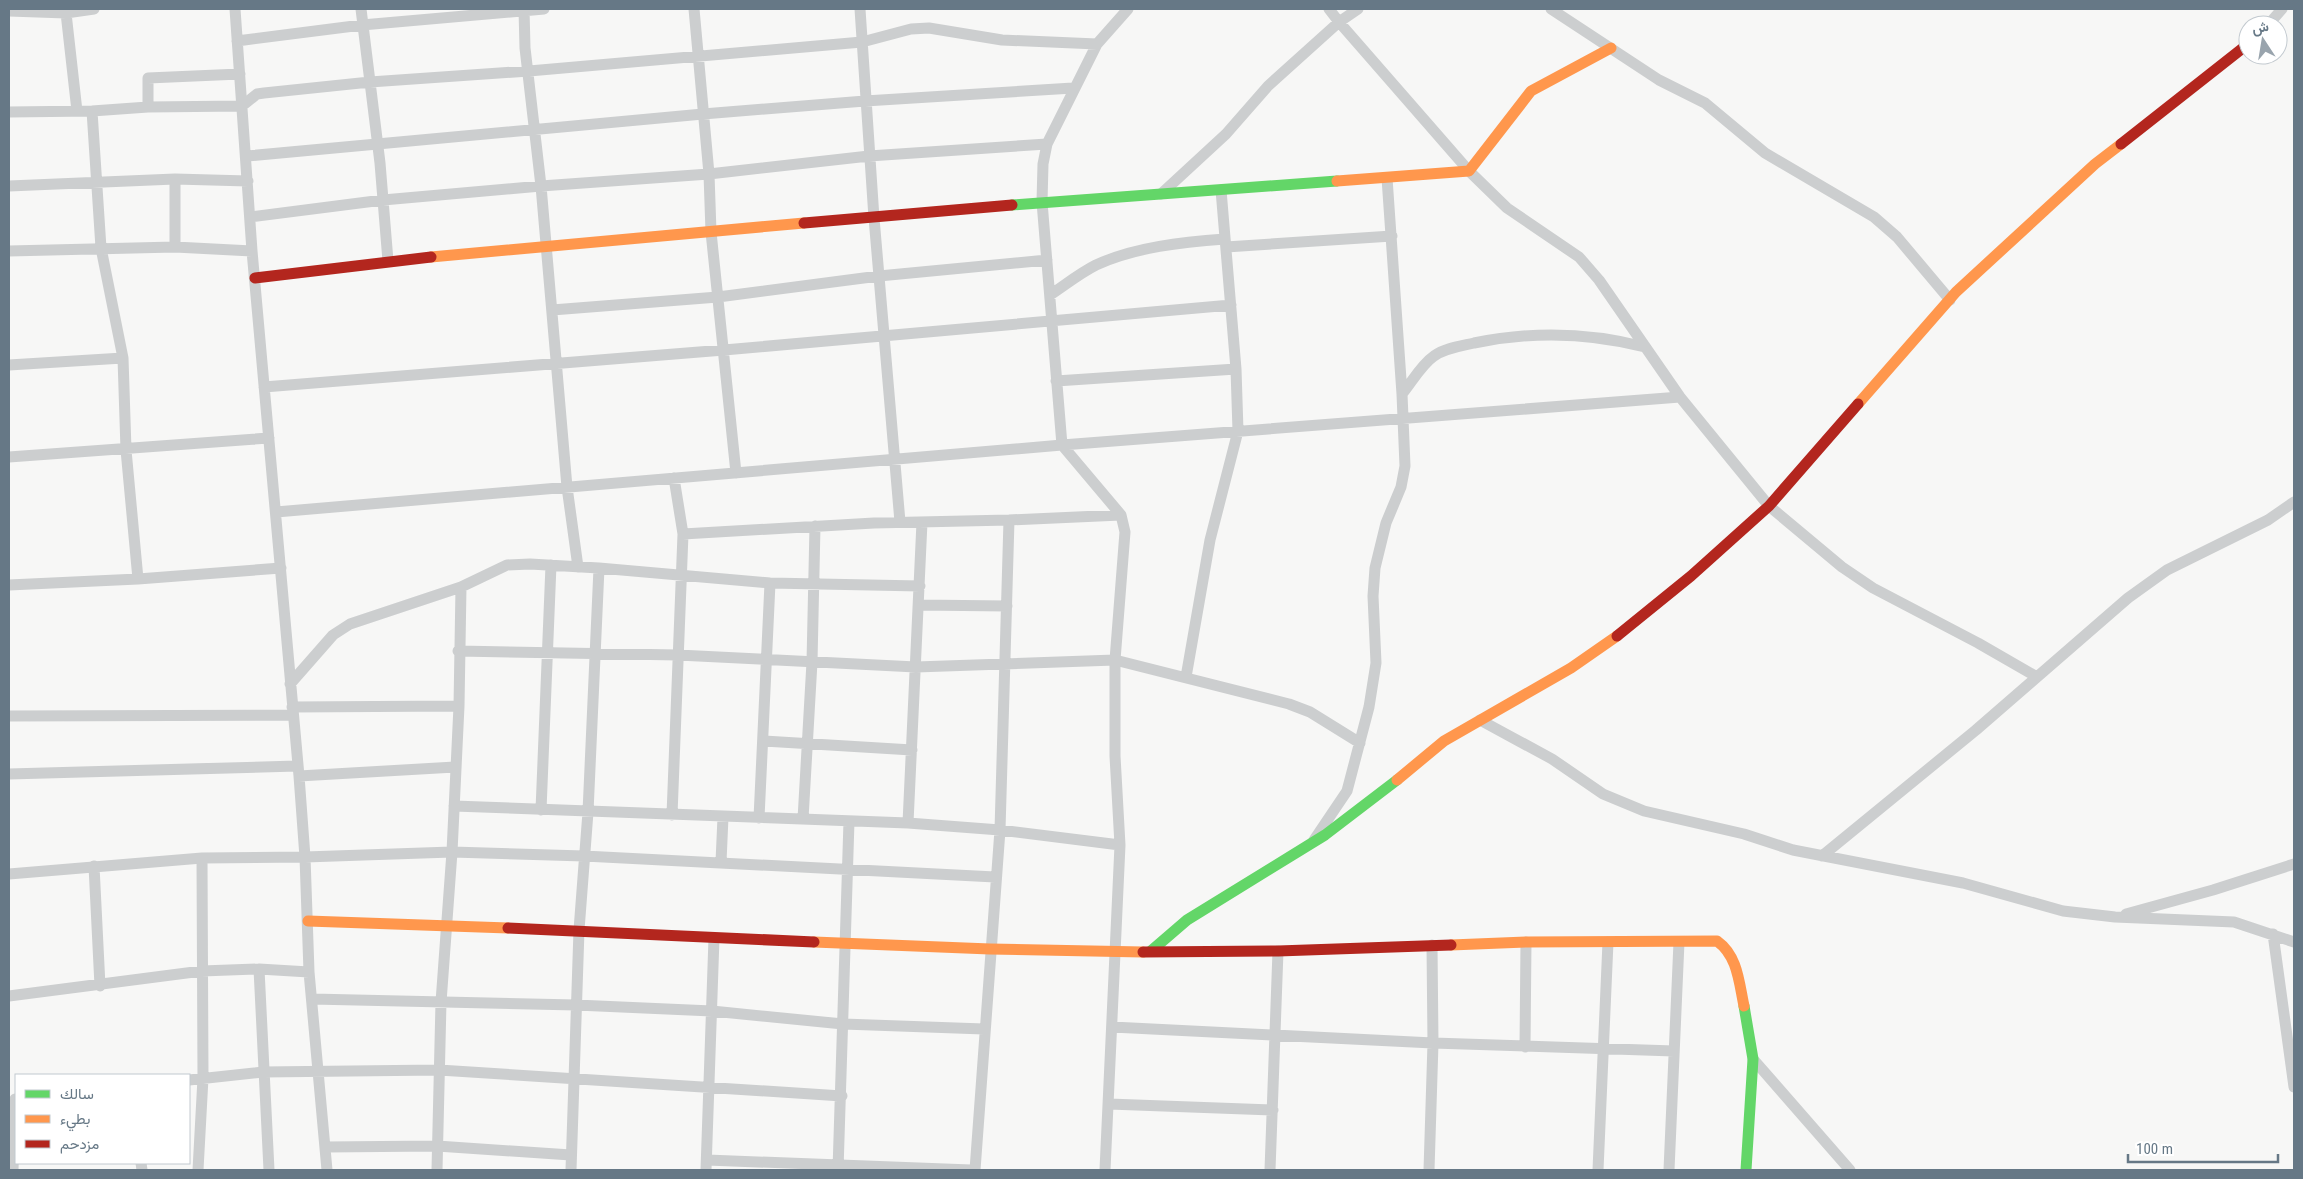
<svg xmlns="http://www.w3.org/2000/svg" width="2303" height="1179" font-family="'Roboto Condensed',Vazirmatn,sans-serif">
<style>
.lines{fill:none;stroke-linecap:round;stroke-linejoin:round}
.street{stroke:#cccecf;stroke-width:11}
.fast{stroke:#63d668;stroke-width:11}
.slow{stroke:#ff974d;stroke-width:11}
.jam{stroke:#b3261e;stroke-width:11}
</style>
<rect width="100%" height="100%" fill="#f7f7f6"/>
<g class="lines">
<path class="street" d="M 235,9 L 252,251 L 299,776 L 305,857 L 309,972 L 327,1170
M 361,9 L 380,163 L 388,261
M 524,9 L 525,48 L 541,186 L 567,487 L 578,567
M 694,9 L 709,174 L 711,232 L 736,473
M 860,9 L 874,218 L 900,522
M 1329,9 L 1339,22 L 1469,171 L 1507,208 L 1579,257 L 1599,280 L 1680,397 L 1769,506 L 1842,567 L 1873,588 L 1978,643 L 2037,677
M 1551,9 L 1659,80 L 1705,103 L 1765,153 L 1874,217 L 1897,237 L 1950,300
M 9,11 L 66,13 L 94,9
M 66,13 L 77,111
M 2268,25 L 2282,9
M 237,41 L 362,25 L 544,9
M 148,107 L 242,106 L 257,94 L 264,93 L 370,82 L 529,71 L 862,42 L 911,29 L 929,28 L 1002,40 L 1097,44
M 92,111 L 101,248 L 123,358 L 126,450 L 138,579
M 9,112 L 92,111 L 148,107 L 148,78 L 240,74
M 247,156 L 703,114 L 865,101 L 1073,88
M 9,186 L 175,179 L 248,181
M 1161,194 L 1226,134 L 1268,86 L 1339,22 L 1358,9
M 250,217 L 383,200 L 541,186 L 709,174 L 869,156 L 1047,144
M 175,247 L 175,179
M 1226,247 L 1392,236
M 9,251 L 175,247 L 252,251
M 1050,295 C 1065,285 1080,273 1096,265 C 1135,247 1183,242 1225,239
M 552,310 L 718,297 L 879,276 L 1047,260
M 9,365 L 123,358
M 1056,381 L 1236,369
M 264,387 L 724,350 L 1231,305
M 1402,394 C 1412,382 1421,365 1434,356 C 1445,348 1461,346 1474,343 C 1532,331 1587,332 1645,347
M 9,457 L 269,438
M 276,512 L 1062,445 L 1680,397
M 683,534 L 874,523 L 1009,520 L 1121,515
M 9,585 L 138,579 L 281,568
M 919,605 L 1007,606
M 458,651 L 678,655 L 916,667 L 1115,660 L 1289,704 L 1310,712 L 1360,743
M 1186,677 L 1210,540 L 1238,431 L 1236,369 L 1221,190
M 290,684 L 333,635 L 350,624 L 461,587 L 507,565 L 530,564 L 599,568 L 770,583 L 920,586
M 292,707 L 459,706
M 9,716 L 293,715
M 1480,720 L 1552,759 L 1603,794 L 1644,811 L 1744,834 L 1793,850 L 1963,883 L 2063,911 L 2115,917 L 2234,922 L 2294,942
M 764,741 L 912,750
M 9,774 L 297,766
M 299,776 L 455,767
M 454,806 L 908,823 L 1000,830 L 1120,845
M 541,810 L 551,565
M 672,815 L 683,534 L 674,478
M 759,818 L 770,583
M 803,819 L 812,662 L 815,526
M 908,823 L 922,522
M 1314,840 L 1347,791 L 1369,707 L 1376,663 L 1373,596 L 1375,568 L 1386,523 L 1401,487 L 1405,466 L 1402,394 L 1387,178
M 1822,856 L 1976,730 L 2128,598 L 2167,570 L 2268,520 L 2294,502
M 721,862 L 723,817
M 94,866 L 100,986
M 9,874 L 202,858 L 305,857 L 452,852 L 584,856 L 995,877
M 2126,914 L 2213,890 L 2294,864
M 2273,934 L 2294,1087
M 259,969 L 269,1170
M 9,996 L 202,971 L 259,969 L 309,972
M 312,999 L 576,1005 L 712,1011 L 843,1024 L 984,1029
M 1112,1027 L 1433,1043 L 1674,1051
M 1525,1047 L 1526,942
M 1753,1059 L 1850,1170
M 189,1080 L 263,1072 L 439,1070 L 842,1096
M 1109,1104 L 1273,1110
M 326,1147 L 437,1146 L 571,1155
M 707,1160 L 971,1170
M 141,1163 L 142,1170
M 13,1170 L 15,1099
M 198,1170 L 203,1078 L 202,858
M 437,1170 L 441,1002 L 452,852 L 459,706 L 461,587
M 571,1170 L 579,930 L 588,812 L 599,568
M 706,1170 L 714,938
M 838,1170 L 849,821
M 975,1170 L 1000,830 L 1009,520
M 1105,1170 L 1120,845 L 1115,756 L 1115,660 L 1125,532 L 1121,515 L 1062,445 L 1042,202 L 1043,164 L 1047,144 L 1097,44 L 1128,9
M 1270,1170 L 1278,951
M 1429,1170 L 1433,1043 L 1432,945
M 1598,1170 L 1608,942
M 1669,1170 L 1679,942"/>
<path class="fast" d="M 1012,205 L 1337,181
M 1151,951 L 1187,920 L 1325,835 L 1397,780
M 1744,1006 L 1753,1059 L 1746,1170"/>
<path class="slow" d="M 1337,181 L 1469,171 L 1531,91 L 1611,48
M 431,257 L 804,223
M 1858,404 L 1956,292 L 2095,164 L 2121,144
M 1397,780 L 1444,741 L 1571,668 L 1617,636
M 308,921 L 508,928
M 814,942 L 990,949 L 1143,952
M 1451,945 L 1526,942 L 1717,941 C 1738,956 1739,983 1744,1006"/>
<path class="jam" d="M 2121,144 L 2248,44
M 804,223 L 1012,205
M 255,278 L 431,257
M 1617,636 L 1691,576 L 1769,506 L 1858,404
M 508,928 L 814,942
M 1143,952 L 1278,951 L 1451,945"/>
</g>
<rect width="2303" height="1179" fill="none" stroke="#667886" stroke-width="20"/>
<rect x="15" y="1074" width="175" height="90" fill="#ffffff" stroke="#c2c9cf"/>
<rect x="25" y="1090" width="25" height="8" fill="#63d668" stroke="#c2c9cf"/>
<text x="60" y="1099" font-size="15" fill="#667886">سالك</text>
<rect x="25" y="1115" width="25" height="8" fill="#ff974d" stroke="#c2c9cf"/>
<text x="60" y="1124" font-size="15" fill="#667886">بطيء</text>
<rect x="25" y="1140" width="25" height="8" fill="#b3261e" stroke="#c2c9cf"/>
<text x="60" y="1149" font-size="15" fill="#667886">مزدحم</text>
<g transform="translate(2263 40) rotate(348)"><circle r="24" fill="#ffffff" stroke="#c2c9cf"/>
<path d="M0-4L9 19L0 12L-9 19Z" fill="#99a4ad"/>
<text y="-8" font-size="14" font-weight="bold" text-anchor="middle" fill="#667886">ش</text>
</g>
<path d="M2128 1154v8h150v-8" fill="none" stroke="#667886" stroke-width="2.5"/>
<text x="2136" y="1154" font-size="15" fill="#667886" stroke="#ffffff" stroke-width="4" paint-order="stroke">100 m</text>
</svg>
